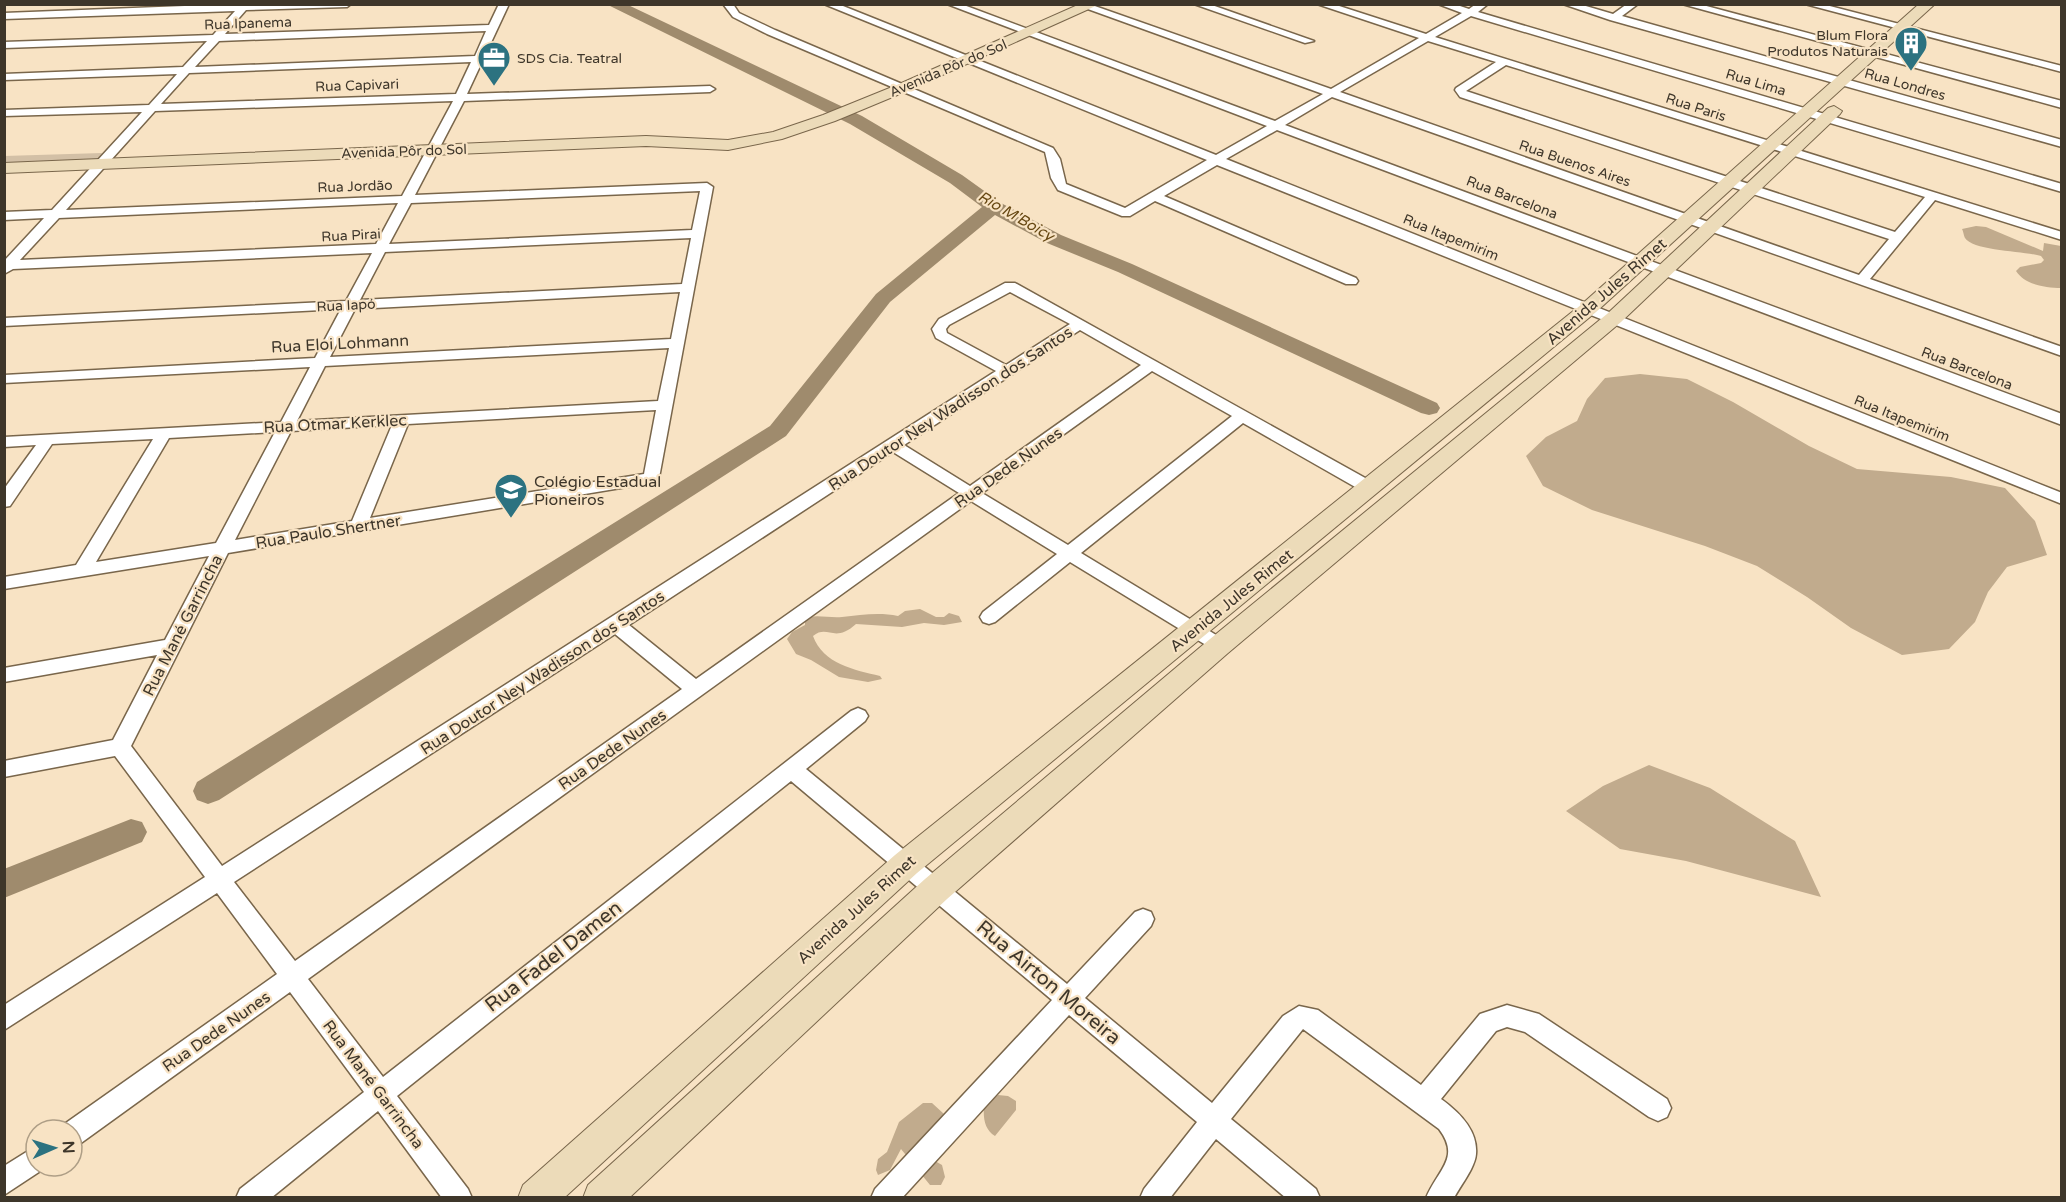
<svg xmlns="http://www.w3.org/2000/svg" width="2066" height="1202" font-family="'Varela Round',sans-serif">
<style>
.green{fill:#d3c0a6}
.forest{fill:#c1ab8d}
.lines{fill:none;stroke-linecap:round;stroke-linejoin:round}
.river{fill:#9f8b6d;fill-rule:evenodd}
.street-casing{stroke:#79664b;stroke-width:3}
.secondary-casing{stroke:#79664b;stroke-width:2}
.street{fill:#fff;fill-rule:evenodd}
.secondary{fill:#ecdbb9;fill-rule:evenodd}
.labels{text-anchor:middle;stroke-width:4.5;stroke-linejoin:round;paint-order:stroke}
.far-street-label{font-size:14px;fill:#3e362a;stroke:#f8e3c4}
.far-poi-label{font-size:14px;fill:#3e362a;stroke:#f8e3c4;text-anchor:end}
.far-water-label{font-size:15px;font-style:italic;fill:#664712;stroke:#f8e3c4}
.street-label{font-size:16px;fill:#3e362a;stroke:#f8e3c4}
.poi-label{font-size:16px;fill:#3e362a;stroke:#f8e3c4;text-anchor:start}
.near-street-label{font-size:20px;fill:#3e362a;stroke:#f8e3c4}
</style>
<rect width="100%" height="100%" fill="#f8e3c4"/>
<path class="green" d="M 102,153 L 99,160 L 5,167 L 4,156 Z"/>
<path class="forest" d="M 1976,226 L 1986,227 L 2043,251 L 2044,243 L 2061,246 L 2061,288 C 2046,288 2025,285 2016,271 L 2020,267 L 2041,263 L 2044,260 L 2041,256 C 2025,251 1973,251 1965,238 C 1964,237 1963,230 1962,229 Z
M 1640,374 L 1687,379 L 1733,402 L 1809,446 L 1857,469 L 1951,477 L 2005,488 L 2035,521 L 2047,555 L 2007,567 L 1988,592 L 1975,622 L 1949,649 L 1902,655 L 1851,628 L 1807,597 L 1757,566 L 1705,546 L 1592,510 L 1543,486 L 1526,456 L 1546,437 L 1577,421 L 1587,399 L 1605,378 Z
M 920,609 L 936,617 L 944,617 L 949,613 L 959,616 L 962,622 L 944,625 L 924,623 L 902,627 L 856,624 C 834,644 828,624 813,636 C 823,664 855,670 880,676 L 882,679 L 868,682 L 839,677 L 811,660 L 796,654 L 787,639 L 792,632 L 805,625 L 805,620 L 808,617 C 820,615 830,618 842,617 C 861,615 879,612 898,616 L 905,611 Z
M 1649,765 L 1710,788 L 1795,841 L 1821,897 L 1686,861 L 1620,849 L 1566,811 L 1603,786 Z
M 998,1095 L 1008,1096 L 1016,1101 L 1016,1110 L 995,1136 C 985,1130 983,1119 984,1107 Z
M 923,1103 L 932,1103 L 944,1114 L 935,1161 L 942,1165 L 945,1177 L 941,1185 L 930,1185 L 901,1149 L 890,1170 L 878,1175 L 876,1170 L 878,1159 L 887,1152 L 899,1122 Z"/>
<g class="lines">
<path class="river" d="M 606,4 L 626,4 L 862,116 L 962,175 L 1001,203 L 1061,235 L 1132,264 L 1437,403 L 1440,408 L 1437,413 L 1429,415 L 1421,413 L 1118,272 L 1047,243 L 995,215 L 890,302 L 786,436 L 219,800 L 208,804 L 197,800 L 193,791 L 197,782 L 770,426 L 876,294 L 982,207 L 950,183 L 850,124 Z
M 131,819 L 142,822 L 147,832 L 142,842 L 4,898 L 4,869 Z"/>
<g class="street-casing">
<path id="street" d="M 236,4 L 351,4 L 347,7 L 246,10 L 225,34 L 489,25 L 499,4 L 509,4 L 467,94 L 710,86 L 715,89 L 710,92 L 464,101 L 415,195 L 707,183 L 713,187 L 659,478 L 657,482 L 651,483 L 228,553 L 131,746 L 222,866 L 996,371 L 936,338 L 932,329 L 939,319 L 1005,283 L 1015,283 L 1376,484 L 1378,488 L 1376,492 L 1364,492 L 1243,423 L 1081,553 L 1226,641 L 1228,646 L 1226,651 L 1219,653 L 1070,562 L 995,622 L 989,624 L 983,622 L 980,617 L 983,612 L 1057,554 L 971,501 L 308,979 L 383,1077 L 851,711 L 858,708 L 865,711 L 868,716 L 865,721 L 806,769 L 1067,984 L 1135,912 L 1143,909 L 1151,912 L 1154,919 L 1151,926 L 1085,998 L 1212,1103 L 1283,1016 L 1299,1006 L 1318,1010 L 1421,1085 L 1480,1014 L 1507,1005 L 1539,1014 L 1667,1099 L 1671,1108 L 1667,1117 L 1658,1121 L 1649,1117 L 1525,1032 L 1507,1027 L 1496,1031 L 1441,1099 C 1459,1112 1478,1130 1476,1154 C 1475,1168 1460,1186 1454,1198 L 1426,1198 C 1438,1169 1461,1158 1439,1129 L 1303,1029 L 1231,1119 L 1316,1189 L 1320,1198 L 1286,1198 L 1216,1139 L 1170,1198 L 1140,1198 L 1144,1189 L 1197,1122 L 1069,1015 L 902,1198 L 871,1198 L 875,1189 L 1052,1000 L 791,781 L 397,1096 L 468,1189 L 472,1198 L 442,1198 L 378,1111 L 271,1198 L 236,1198 L 240,1189 L 364,1092 L 290,992 L 81,1143 L 72,1147 L 72,1130 L 61,1130 L 63,1125 L 277,974 L 217,893 L 4,1030 L 4,1005 L 205,877 L 115,756 L 4,777 L 4,761 L 113,740 L 157,655 L 4,682 L 4,668 L 165,640 L 209,556 L 4,589 L 4,577 L 76,565 L 153,439 L 52,444 L 10,506 L 4,507 L 4,489 L 36,445 L 4,447 L 4,437 L 281,422 L 310,367 L 4,383 L 4,375 L 315,358 L 341,309 L 4,326 L 4,318 L 346,301 L 372,253 L 13,269 L 4,274 L 4,261 L 44,218 L 4,220 L 4,212 L 52,210 L 142,112 L 4,116 L 4,110 L 149,105 L 177,74 L 4,80 L 4,74 L 183,67 L 207,41 L 4,48 L 4,42 L 213,35 L 235,11 L 4,19 L 4,13 ZM 486,31 L 475,56 L 195,67 L 219,41 ZM 471,62 L 456,94 L 161,104 L 189,73 ZM 453,101 L 402,196 L 66,210 L 155,111 ZM 700,191 L 692,230 L 389,244 L 411,203 ZM 398,203 L 376,244 L 20,260 L 59,218 ZM 691,238 L 682,284 L 360,300 L 385,252 ZM 680,292 L 671,339 L 330,357 L 355,309 ZM 1010,292 L 1070,324 L 1006,365 L 947,333 L 946,329 L 949,325 ZM 1080,330 L 1141,365 L 970,486 L 904,445 ZM 669,348 L 658,401 L 297,421 L 325,366 ZM 1152,371 L 1232,416 L 1068,545 L 982,493 ZM 656,410 L 644,474 L 370,518 L 408,424 ZM 392,425 L 352,521 L 235,540 L 291,431 ZM 275,432 L 216,543 L 96,562 L 169,438 ZM 893,452 L 959,493 L 696,679 L 629,625 ZM 615,634 L 682,689 L 295,961 L 234,882 Z
M 723,4 L 733,4 L 739,13 L 775,30 L 1053,148 L 1060,159 L 1066,184 L 1125,208 L 1207,160 L 824,4 L 838,4 L 1216,155 L 1267,126 L 947,4 L 961,4 L 1275,121 L 1323,94 L 1074,4 L 1089,4 L 1331,89 L 1419,38 L 1317,4 L 1333,4 L 1426,34 L 1462,13 L 1438,4 L 1454,4 L 1469,9 L 1476,4 L 1488,4 L 1478,12 L 2062,184 L 2062,192 L 1471,16 L 1435,37 L 2062,232 L 2062,240 L 1935,200 L 1870,279 L 2062,347 L 2062,356 L 1332,97 L 1285,125 L 2062,414 L 2062,425 L 1277,130 L 1226,159 L 2062,493 L 2062,504 L 1217,165 L 1164,196 L 1356,278 L 1358,281 L 1356,284 L 1346,284 L 1155,201 L 1130,216 L 1122,216 L 1058,190 L 1051,178 L 1045,152 L 767,34 L 733,17 ZM 1428,41 L 1496,62 L 1456,88 L 1455,90 L 1460,97 L 1889,239 L 1859,275 L 1340,92 ZM 1506,65 L 1925,197 L 1895,232 L 1466,91 Z
M 1194,4 L 1209,4 L 1314,41 L 1305,43 Z
M 1563,4 L 1579,4 L 1613,14 L 1627,4 L 1638,4 L 1622,16 L 2062,140 L 2062,147 L 1610,20 Z
M 1682,4 L 1699,4 L 2062,101 L 2062,108 Z
M 1805,4 L 1822,4 L 2062,66 L 2062,72 Z
M 36,1146 L 36,1166 L 46,1166 L 45,1168 L 4,1195 L 4,1166 Z"/>
</g>
<g class="secondary-casing">
<path id="secondary" d="M 1080,4 L 1100,4 L 907,91 L 835,121 L 782,139 L 728,150 L 646,146 L 4,173 L 4,163 L 646,136 L 728,140 L 773,132 L 823,115 L 897,85 Z
M 1919,4 L 1935,4 L 1596,312 L 917,873 L 564,1198 L 518,1198 L 523,1185 L 895,855 L 1582,304 Z
M 1834,106 L 1842,111 L 1840,114 L 1621,322 L 1228,653 L 947,899 L 629,1198 L 583,1198 L 588,1185 L 925,879 L 1210,639 L 1607,314 L 1828,108 Z"/>
</g>
<use href="#street" class="street"/>
<use href="#secondary" class="secondary"/>
</g>
<defs>
<g id="building-pin" transform="scale(1.725)"><path d="M0 17L-7.5 6A9.5 9.5 0 1 1 7.5 6Z" fill="#2c7280" stroke="#f8e3c4"/><path d="M-4-6H4V6H1V3H-1V6H-4ZM-2.5-4.3h1.7v1.8h-1.7ZM.8-4.3h1.7v1.8H.8ZM-2.5-1h1.7V.8h-1.7ZM.8-1h1.7V.8H.8Z" fill="#fff"/></g>
<g id="office-pin" transform="scale(1.725)"><path d="M0 17L-7.5 6A9.5 9.5 0 1 1 7.5 6Z" fill="#2c7280" stroke="#f8e3c4"/><path d="M-6-3h4V-5.5h4V-3h4V5H-6ZM-1-4.5V-3h2v-1.5ZM-6 0V1H6V0Z" fill="#fff"/></g>
<g id="school-pin" transform="scale(1.725)"><path d="M0 17L-7.5 6A9.5 9.5 0 1 1 7.5 6Z" fill="#2c7280" stroke="#f8e3c4"/><path d="M0-5L7-2L0 1L-7-2ZM-4 1L0 2.5L4 1V4Q0 6-4 4Z" fill="#fff"/></g>
</defs>
<g fill-rule="evenodd">
<use href="#building-pin" x="1911" y="43"/>
<use href="#office-pin" x="494" y="58"/>
<use href="#school-pin" x="511" y="490"/>
</g>
<g class="labels">
<g class="far-street-label">
<text transform="translate(248 23) rotate(-2)" y="5">Rua Ipanema</text>
<text transform="translate(948 68) rotate(-23)" y="5">Avenida Pôr do Sol</text>
<text transform="translate(1756 82) rotate(17)" y="5">Rua Lima</text>
<text transform="translate(1905 84) rotate(16)" y="5">Rua Londres</text>
<text transform="translate(357 85) rotate(-2)" y="5">Rua Capivari</text>
<text transform="translate(1696 107) rotate(18)" y="5">Rua Paris</text>
<text transform="translate(404 151) rotate(-2)" y="5">Avenida Pôr do Sol</text>
<text transform="translate(1575 163) rotate(19)" y="5">Rua Buenos Aires</text>
<text transform="translate(355 186) rotate(-2)" y="5">Rua Jordão</text>
<text transform="translate(1512 197) rotate(21)" y="5">Rua Barcelona</text>
<text transform="translate(351 235) rotate(-3)" y="5">Rua Pirai</text>
<text transform="translate(1451 237) rotate(22)" y="5">Rua Itapemirim</text>
<text transform="translate(346 305) rotate(-3)" y="5">Rua Iapó</text>
<text transform="translate(1967 368) rotate(21)" y="5">Rua Barcelona</text>
<text transform="translate(1902 418) rotate(22)" y="5">Rua Itapemirim</text>
</g>
<g class="far-poi-label">
<text x="1888" y="40">Blum Flora<tspan x="1888" dy="16">Produtos Naturais</tspan></text>
<text x="517" y="63" text-anchor="start">SDS Cia. Teatral</text>
</g>
<g class="far-water-label">
<text transform="translate(1016 216) rotate(30)" y="5">Rio M'Boicy</text>
</g>
<g class="street-label">
<text transform="translate(1606 291) rotate(-41)" y="6">Avenida Jules Rimet</text>
<text transform="translate(340 343) rotate(-3)" y="6">Rua Eloi Lohmann</text>
<text transform="translate(950 408) rotate(-33)" y="6">Rua Doutor Ney Wadisson dos Santos</text>
<text transform="translate(335 423) rotate(-3)" y="6">Rua Otmar Kerklec</text>
<text transform="translate(1008 467) rotate(-35)" y="6">Rua Dede Nunes</text>
<text transform="translate(328 531) rotate(-9)" y="6">Rua Paulo Shertner</text>
<text transform="translate(1231 600) rotate(-39)" y="6">Avenida Jules Rimet</text>
<text transform="translate(182 625) rotate(-63)" y="6">Rua Mané Garrincha</text>
<text transform="translate(542 672) rotate(-33)" y="6">Rua Doutor Ney Wadisson dos Santos</text>
<text transform="translate(612 749) rotate(-35)" y="6">Rua Dede Nunes</text>
<text transform="translate(856 909) rotate(-42)" y="6">Avenida Jules Rimet</text>
<text transform="translate(216 1031) rotate(-35)" y="6">Rua Dede Nunes</text>
<text transform="translate(374 1084) rotate(53)" y="6">Rua Mané Garrincha</text>
</g>
<g class="poi-label">
<text x="534" y="487">Colégio Estadual<tspan x="534" dy="18">Pioneiros</tspan></text>
</g>
<g class="near-street-label">
<text transform="translate(553 956) rotate(-38)" y="7">Rua Fadel Damen</text>
<text transform="translate(1049 982) rotate(40)" y="7">Rua Airton Moreira</text>
</g>
</g>
<rect width="2066" height="1202" fill="none" stroke="#3e362a" stroke-width="12"/>
<g transform="translate(54 1148) rotate(87)"><circle r="28" fill="#f8e3c4" stroke="#ae9e86" stroke-width="1.5"/>
<path d="M0-4.5L10 22L0 15L-10 22Z" fill="#2c7280"/>
<text y="-9" font-size="16" font-weight="bold" text-anchor="middle" fill="#3e362a">N</text>
</g>
</svg>
